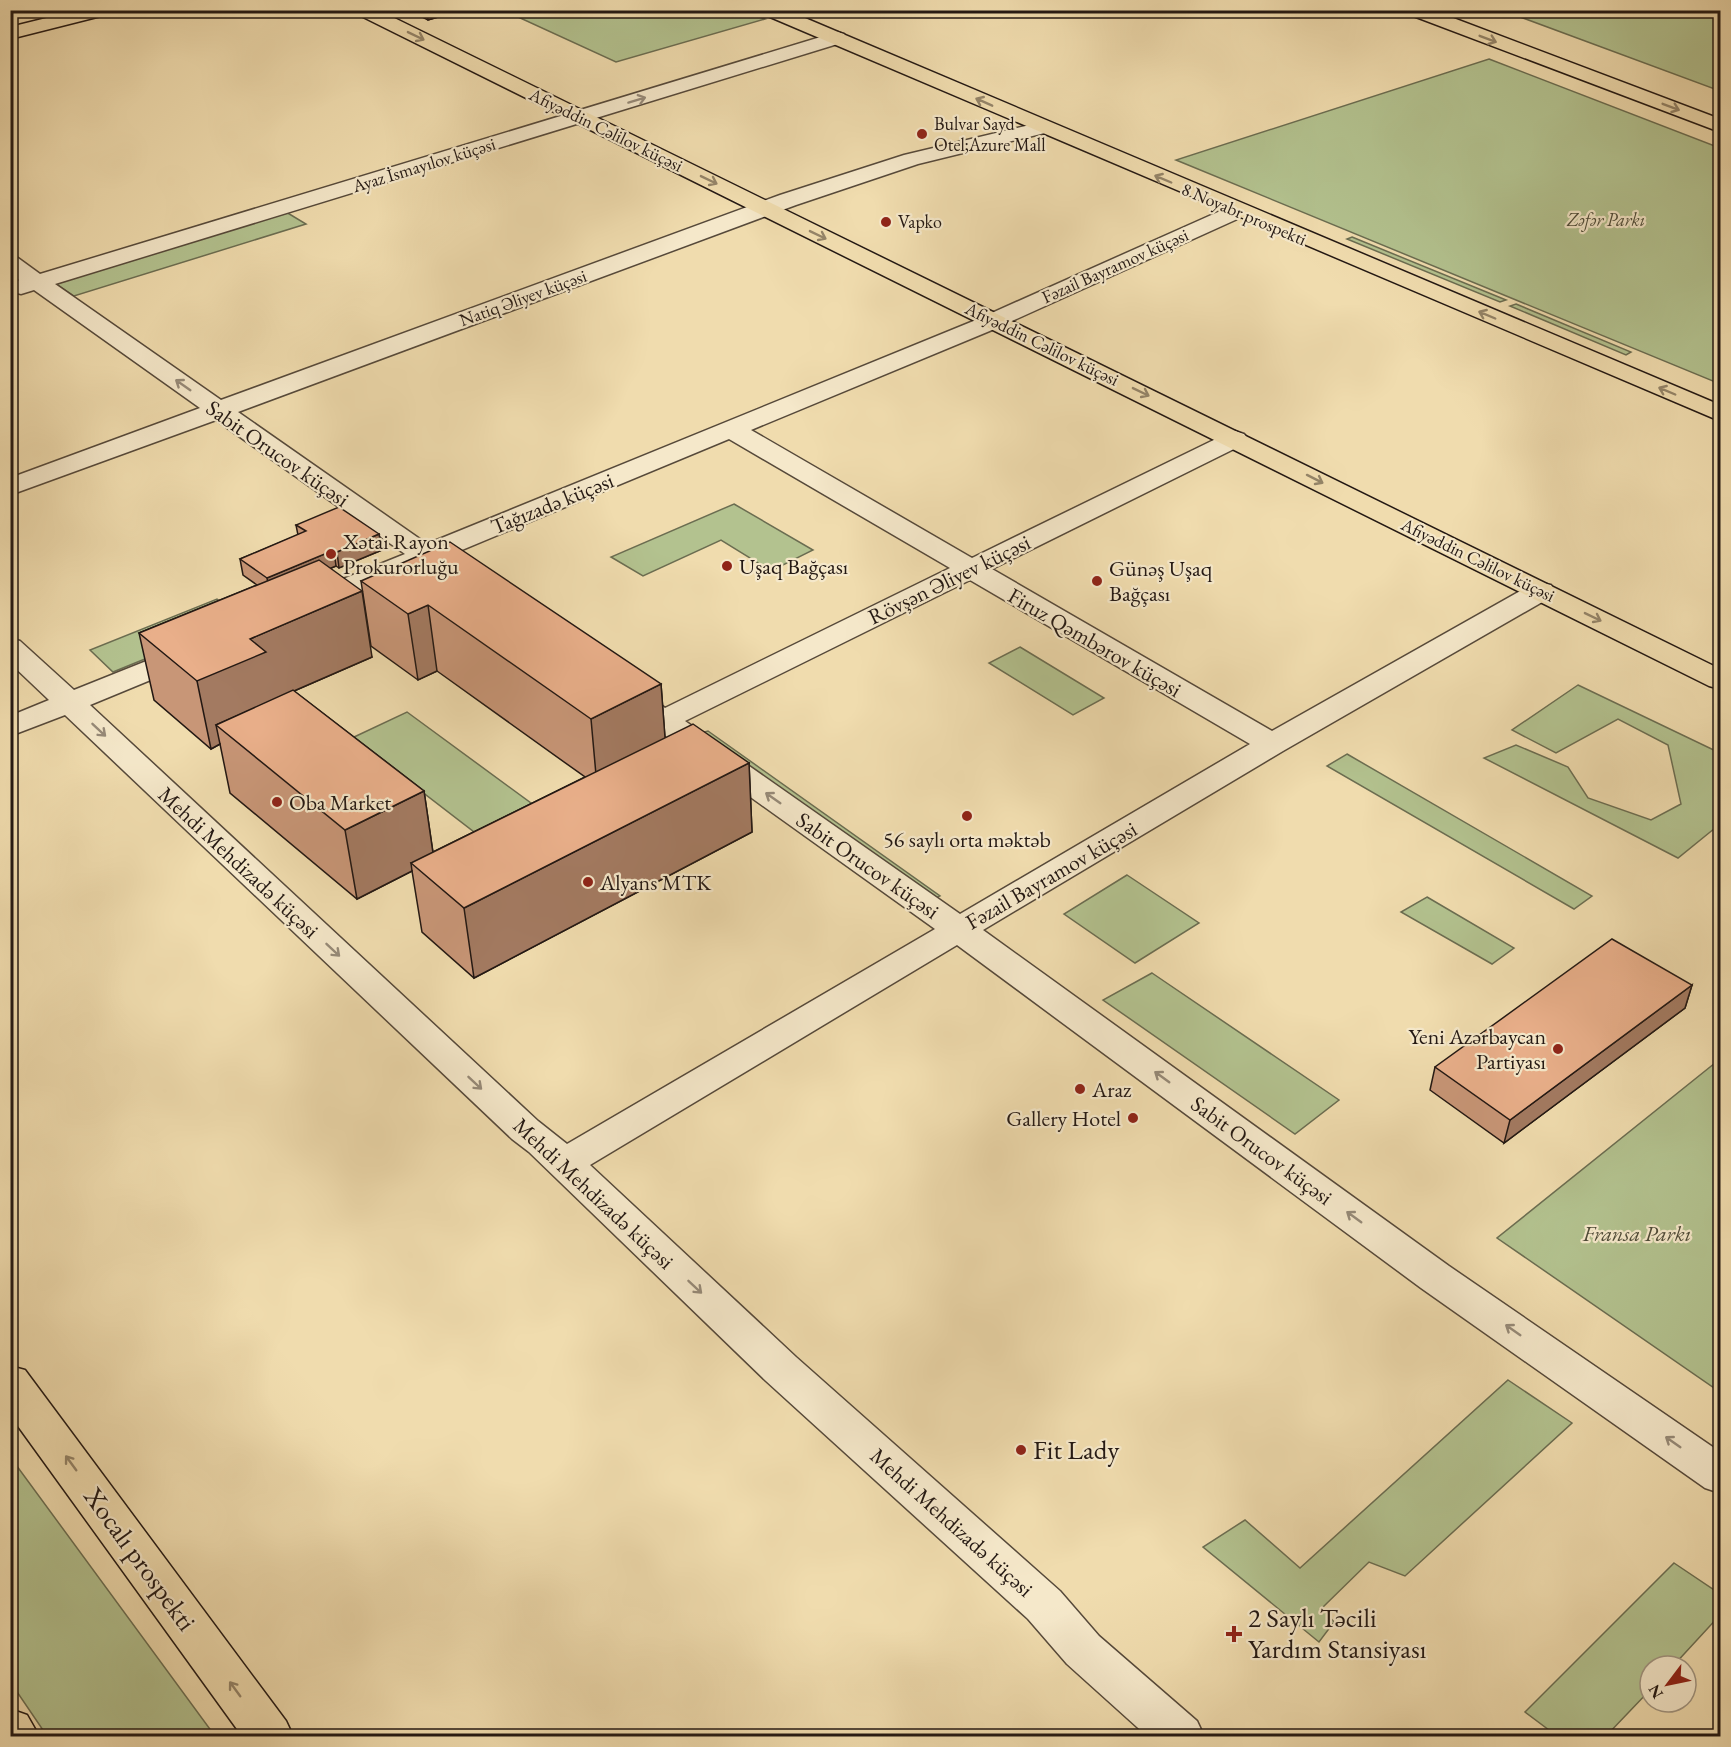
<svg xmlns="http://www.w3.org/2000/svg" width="1731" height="1747" font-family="'EB Garamond',serif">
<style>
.green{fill:#b3c28f;stroke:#6b6d51;stroke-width:1.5}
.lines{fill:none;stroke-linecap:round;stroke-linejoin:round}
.minor-casing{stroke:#56493a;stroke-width:3}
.major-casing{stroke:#231813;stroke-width:3}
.highway-casing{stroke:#231813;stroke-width:3}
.minor{fill:#f5e8ca;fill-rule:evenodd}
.major{fill:#f0dcae;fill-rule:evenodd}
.highway{fill:#f0dcae;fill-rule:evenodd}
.wall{fill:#c89677;stroke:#231813;stroke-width:1.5}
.shaded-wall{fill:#a37a61;stroke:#231813;stroke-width:1.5}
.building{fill:#e9af8a;stroke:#231813;stroke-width:1.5}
.oneway{stroke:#948468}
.oneway2{stroke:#968a78}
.poi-dot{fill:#8f2418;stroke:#f5e8ca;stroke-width:2}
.labels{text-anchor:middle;stroke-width:4.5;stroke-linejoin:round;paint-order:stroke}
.far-poi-label{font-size:18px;fill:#231813;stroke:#f5e8ca;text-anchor:start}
.far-street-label{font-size:18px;fill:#231813;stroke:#f5e8ca}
.far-park-label{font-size:18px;font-style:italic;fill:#4e4b38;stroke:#f5e8ca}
.street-label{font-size:22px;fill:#231813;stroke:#f5e8ca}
.poi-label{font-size:22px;fill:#231813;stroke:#f5e8ca;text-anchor:start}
.park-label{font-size:22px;font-style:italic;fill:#4e4b38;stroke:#f5e8ca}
.near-poi-label{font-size:27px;fill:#231813;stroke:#f5e8ca;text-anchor:start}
.near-street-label{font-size:27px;fill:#231813;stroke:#f5e8ca}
</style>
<rect width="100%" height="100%" fill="#f0dcae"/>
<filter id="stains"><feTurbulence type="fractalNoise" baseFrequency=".00333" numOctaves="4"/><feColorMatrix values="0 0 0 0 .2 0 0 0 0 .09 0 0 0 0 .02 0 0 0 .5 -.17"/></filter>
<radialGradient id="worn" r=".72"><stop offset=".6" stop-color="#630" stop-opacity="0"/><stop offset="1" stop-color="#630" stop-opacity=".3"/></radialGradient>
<path class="green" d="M 741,11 L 765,19 L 616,62 L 505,11 Z
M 1504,11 L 1720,11 L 1720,91 Z
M 1489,59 L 1720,148 L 1720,384 L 1176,160 Z
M 286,212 L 306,224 L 74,296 L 55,283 Z
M 1352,237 L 1506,300 L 1500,302 L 1347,239 Z
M 1516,304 L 1631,352 L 1626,355 L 1510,306 Z
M 734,504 L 813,550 L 771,571 L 721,540 L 643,576 L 611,557 Z
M 217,599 L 243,619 L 113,672 L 90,650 Z
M 1020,647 L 1104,698 L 1073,715 L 989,663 Z
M 1578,685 L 1720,753 L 1720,824 L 1678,858 L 1484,758 L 1516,745 L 1568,767 L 1588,798 L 1651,820 L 1681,804 L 1668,745 L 1618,719 L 1556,753 L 1512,730 Z
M 407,712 L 565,828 L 508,858 L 352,738 Z
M 708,731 L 940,896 L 928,902 L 693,735 Z
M 1347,754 L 1592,896 L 1574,909 L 1327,766 Z
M 1127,875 L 1199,923 L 1135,963 L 1064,914 Z
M 1427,897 L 1514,948 L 1492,964 L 1401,912 Z
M 1152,973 L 1339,1100 L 1295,1134 L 1103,1000 Z
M 1720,1059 L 1720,1392 L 1497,1238 Z
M 1508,1380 L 1572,1423 L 1405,1576 L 1369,1562 L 1322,1608 L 1334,1622 L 1319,1642 L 1203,1547 L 1245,1520 L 1300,1568 Z
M 10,1458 L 11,1458 L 215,1736 L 47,1736 L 11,1683 Z
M 1674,1563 L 1720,1594 L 1720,1615 L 1673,1666 L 1650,1666 L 1650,1690 L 1606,1736 L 1557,1736 L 1525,1712 Z"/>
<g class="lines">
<g class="minor-casing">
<path id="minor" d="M 837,32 L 844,34 L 846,38 L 844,42 L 55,284 L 221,400 L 780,195 L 904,155 L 1042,122 L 1049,124 L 1052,128 L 1049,132 L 918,164 L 796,205 L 238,412 L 427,544 L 976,320 L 1236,204 L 1244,206 L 1247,211 L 1244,216 L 992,330 L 751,430 L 972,558 L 1226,434 L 1235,431 L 1244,434 L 1248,439 L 1244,444 L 992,569 L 1272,731 L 1531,585 L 1541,583 L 1551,585 L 1555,591 L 1551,597 L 1283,751 L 983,930 L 1449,1266 L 1720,1452 L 1720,1493 L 1705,1488 L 1421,1288 L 957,945 L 590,1165 L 796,1357 L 1060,1591 L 1099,1636 L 1197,1721 L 1204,1736 L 1147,1736 L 1067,1664 L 1028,1619 L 766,1381 L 529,1152 L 512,1139 L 65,715 L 10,736 L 10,716 L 49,700 L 10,663 L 10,638 L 20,641 L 74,690 L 179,648 L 189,645 L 199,648 L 204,654 L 199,660 L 90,705 L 538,1121 L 567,1144 L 935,929 L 615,700 L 611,694 L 615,688 C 636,683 649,696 665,708 L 950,568 L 729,439 L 445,557 L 470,574 L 474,580 L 470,586 C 450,591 438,577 422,566 L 311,611 L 301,608 L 297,602 L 301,596 L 405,554 L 216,420 L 10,495 L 10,478 L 200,408 L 34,290 L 21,294 L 13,292 L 10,286 L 19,280 L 10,274 L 10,256 L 18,258 L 40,274 ZM 970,580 L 1250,744 L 960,914 L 685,721 Z"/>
</g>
<g class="major-casing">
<path id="major" d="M 79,10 L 112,10 L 109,14 L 10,39 L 10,27 Z
M 1405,10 L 1432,10 L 1720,119 L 1720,132 L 1408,14 Z
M 10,1366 L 25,1370 L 286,1721 L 293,1736 L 242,1736 L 10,1415 Z
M 10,1709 L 27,1715 L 39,1736 L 10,1736 Z"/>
</g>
<g class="highway-casing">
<path id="highway" d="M 354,10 L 378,10 L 1720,669 L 1720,689 L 1709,686 L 357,14 Z
M 760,10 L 786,10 L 1720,405 L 1720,421 L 763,14 Z"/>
</g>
<use href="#minor" class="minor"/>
<use href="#major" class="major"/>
<use href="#highway" class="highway"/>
</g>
<path class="wall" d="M 408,10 L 462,10 L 428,20 Z
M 296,525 L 379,534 L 382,550 L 339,568 L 336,566 L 331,568 L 372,657 L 294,691 L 424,791 L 433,852 L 585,777 L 437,671 L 418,680 L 371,646 L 361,581 L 661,684 L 665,738 L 749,763 L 752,832 L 474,978 L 422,932 L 412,871 L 357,899 L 230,793 L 220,744 L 211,749 L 154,700 L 139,633 L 257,585 L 243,575 L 240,559 L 298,535 Z
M 1692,985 L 1685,1008 L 1504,1143 L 1430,1090 L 1435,1067 Z"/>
<path class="shaded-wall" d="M 427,10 L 462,10 L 428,20 Z
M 379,534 L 382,550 L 339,568 L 337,552 Z
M 334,550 L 336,566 L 270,594 L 267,578 Z
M 362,591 L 372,657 L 216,725 L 220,744 L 211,749 L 197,681 L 250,639 Z
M 428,605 L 437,671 L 418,680 L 408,614 Z
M 661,684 L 666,751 L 597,786 L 591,719 Z
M 749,763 L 752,832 L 474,978 L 464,908 Z
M 424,791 L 434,860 L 411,863 L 412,871 L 357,899 L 345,830 Z
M 1692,985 L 1685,1008 L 1504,1143 L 1510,1120 Z"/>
<path class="building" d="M 339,507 L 379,534 L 337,552 L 334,550 L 267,578 L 240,559 L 306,531 L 296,525 Z
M 450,542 L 661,684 L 591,719 L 428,605 L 408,614 L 361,581 Z
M 319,560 L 362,591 L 250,639 L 266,652 L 197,681 L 139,633 Z
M 293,690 L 424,791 L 345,830 L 216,725 Z
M 693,724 L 749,763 L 464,908 L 411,863 Z
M 1612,939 L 1692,985 L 1510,1120 L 1435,1067 Z"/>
<defs><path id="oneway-shaft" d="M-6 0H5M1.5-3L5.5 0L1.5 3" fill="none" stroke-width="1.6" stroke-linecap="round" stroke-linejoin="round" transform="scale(1.5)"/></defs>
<g class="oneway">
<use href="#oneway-shaft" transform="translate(416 36) rotate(26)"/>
<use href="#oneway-shaft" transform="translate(1488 39) rotate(21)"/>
<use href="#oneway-shaft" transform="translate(984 102) rotate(-156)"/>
<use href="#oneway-shaft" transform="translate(1671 107) rotate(21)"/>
<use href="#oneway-shaft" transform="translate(1163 179) rotate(-157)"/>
<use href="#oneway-shaft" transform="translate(709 180) rotate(26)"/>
<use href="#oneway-shaft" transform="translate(818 235) rotate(26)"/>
<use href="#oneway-shaft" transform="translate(1487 315) rotate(-157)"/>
<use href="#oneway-shaft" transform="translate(1667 391) rotate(-157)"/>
<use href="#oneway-shaft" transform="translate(1141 392) rotate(26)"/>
<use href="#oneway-shaft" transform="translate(1315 479) rotate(27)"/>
<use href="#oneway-shaft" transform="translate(1593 617) rotate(26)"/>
<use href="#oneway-shaft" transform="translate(71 1463) rotate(-126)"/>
<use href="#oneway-shaft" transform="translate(235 1689) rotate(-126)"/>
</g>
<g class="oneway2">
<use href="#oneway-shaft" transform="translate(637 100) rotate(-17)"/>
<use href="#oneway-shaft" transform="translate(183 385) rotate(-145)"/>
<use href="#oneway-shaft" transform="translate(99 730) rotate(43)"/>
<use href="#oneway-shaft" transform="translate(773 798) rotate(-145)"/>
<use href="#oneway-shaft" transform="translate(333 950) rotate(43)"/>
<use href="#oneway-shaft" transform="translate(1162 1077) rotate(-144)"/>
<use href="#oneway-shaft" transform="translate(475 1083) rotate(43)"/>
<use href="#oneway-shaft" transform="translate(1354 1217) rotate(-144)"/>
<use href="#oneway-shaft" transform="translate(695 1287) rotate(43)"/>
<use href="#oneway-shaft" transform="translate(1513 1330) rotate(-145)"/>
<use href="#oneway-shaft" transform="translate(1673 1442) rotate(-145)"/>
</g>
<g class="poi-dot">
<circle cx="922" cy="134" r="6"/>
<circle cx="886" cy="222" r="6"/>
<circle cx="331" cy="554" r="6"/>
<circle cx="727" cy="566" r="6"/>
<circle cx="1097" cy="581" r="6"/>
<circle cx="277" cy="802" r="6"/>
<circle cx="967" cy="816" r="6"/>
<circle cx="588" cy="882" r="6"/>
<circle cx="1558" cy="1049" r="6"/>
<circle cx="1080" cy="1089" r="6"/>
<circle cx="1133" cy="1118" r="6"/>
<circle cx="1021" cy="1450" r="6"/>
<path d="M1231 1625h6v6h6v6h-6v6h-6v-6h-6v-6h6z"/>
</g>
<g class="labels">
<g class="far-poi-label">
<text x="934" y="130">Bulvar Sayd<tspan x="934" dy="21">Otel;Azure Mall</tspan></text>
<text x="898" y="228">Vapko</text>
</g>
<g class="far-street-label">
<text transform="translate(606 130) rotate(26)" y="6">Afiyəddin Cəlilov küçəsi</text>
<text transform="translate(424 165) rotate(-17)" y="6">Ayaz İsmayılov küçəsi</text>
<text transform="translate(1244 214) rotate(23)" y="6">8 Noyabr prospekti</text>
<text transform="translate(1115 266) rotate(-24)" y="6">Fəzail Bayramov küçəsi</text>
<text transform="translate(523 298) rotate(-20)" y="6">Natiq Əliyev küçəsi</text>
<text transform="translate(1042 344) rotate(26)" y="6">Afiyəddin Cəlilov küçəsi</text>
<text transform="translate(1478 560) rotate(26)" y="6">Afiyəddin Cəlilov küçəsi</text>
</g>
<g class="far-park-label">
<text x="1606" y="226">Zəfər Parkı</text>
</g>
<g class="street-label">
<text transform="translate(278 453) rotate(35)" y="8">Sabit Orucov küçəsi</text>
<text transform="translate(552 503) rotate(-22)" y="8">Tağızadə küçəsi</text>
<text transform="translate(949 579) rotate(-26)" y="8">Rövşən Əliyev küçəsi</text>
<text transform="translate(1095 642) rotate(30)" y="8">Firuz Qəmbərov küçəsi</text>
<text transform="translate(239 862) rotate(43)" y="8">Mehdi Mehdizadə küçəsi</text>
<text transform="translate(868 865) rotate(35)" y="8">Sabit Orucov küçəsi</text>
<text transform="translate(1051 875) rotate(-30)" y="8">Fəzail Bayramov küçəsi</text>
<text transform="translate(1262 1150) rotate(36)" y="8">Sabit Orucov küçəsi</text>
<text transform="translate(594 1193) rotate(43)" y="8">Mehdi Mehdizadə küçəsi</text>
<text transform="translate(952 1522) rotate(42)" y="8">Mehdi Mehdizadə küçəsi</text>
</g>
<g class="poi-label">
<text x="343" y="549">Xətai Rayon<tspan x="343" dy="25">Prokurorluğu</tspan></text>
<text x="739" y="574">Uşaq Bağçası</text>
<text x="1109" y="576">Günəş Uşaq<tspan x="1109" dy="25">Bağçası</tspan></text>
<text x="289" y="810">Oba Market</text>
<text x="967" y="847" text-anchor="middle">56 saylı orta məktəb</text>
<text x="600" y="890">Alyans MTK</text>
<text x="1546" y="1044" text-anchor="end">Yeni Azərbaycan<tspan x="1546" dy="25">Partiyası</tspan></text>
<text x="1092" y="1097">Araz</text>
<text x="1121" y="1126" text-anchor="end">Gallery Hotel</text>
</g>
<g class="park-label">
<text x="1637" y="1241">Fransa Parkı</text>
</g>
<g class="near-poi-label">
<text x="1033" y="1459">Fit Lady</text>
<text x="1248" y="1627">2 Saylı Təcili<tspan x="1248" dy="31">Yardım Stansiyası</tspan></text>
</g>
<g class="near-street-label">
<text transform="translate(140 1559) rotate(54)" y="9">Xocalı prospekti</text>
</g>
</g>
<rect width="1731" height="1747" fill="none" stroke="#f0dcae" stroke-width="36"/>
<rect x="12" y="12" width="1707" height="1723" fill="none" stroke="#231813" stroke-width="3"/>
<rect x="18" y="18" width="1695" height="1711" fill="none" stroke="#231813" stroke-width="1.5"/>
<g transform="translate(1668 1684) rotate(238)"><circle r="28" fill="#f5e8ca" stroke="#a19581" stroke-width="1.5"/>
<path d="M0-4.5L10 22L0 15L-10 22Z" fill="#8f2418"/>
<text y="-9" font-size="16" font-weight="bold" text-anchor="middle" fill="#231813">N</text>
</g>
<rect width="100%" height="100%" filter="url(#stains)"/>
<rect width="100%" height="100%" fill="url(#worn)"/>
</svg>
